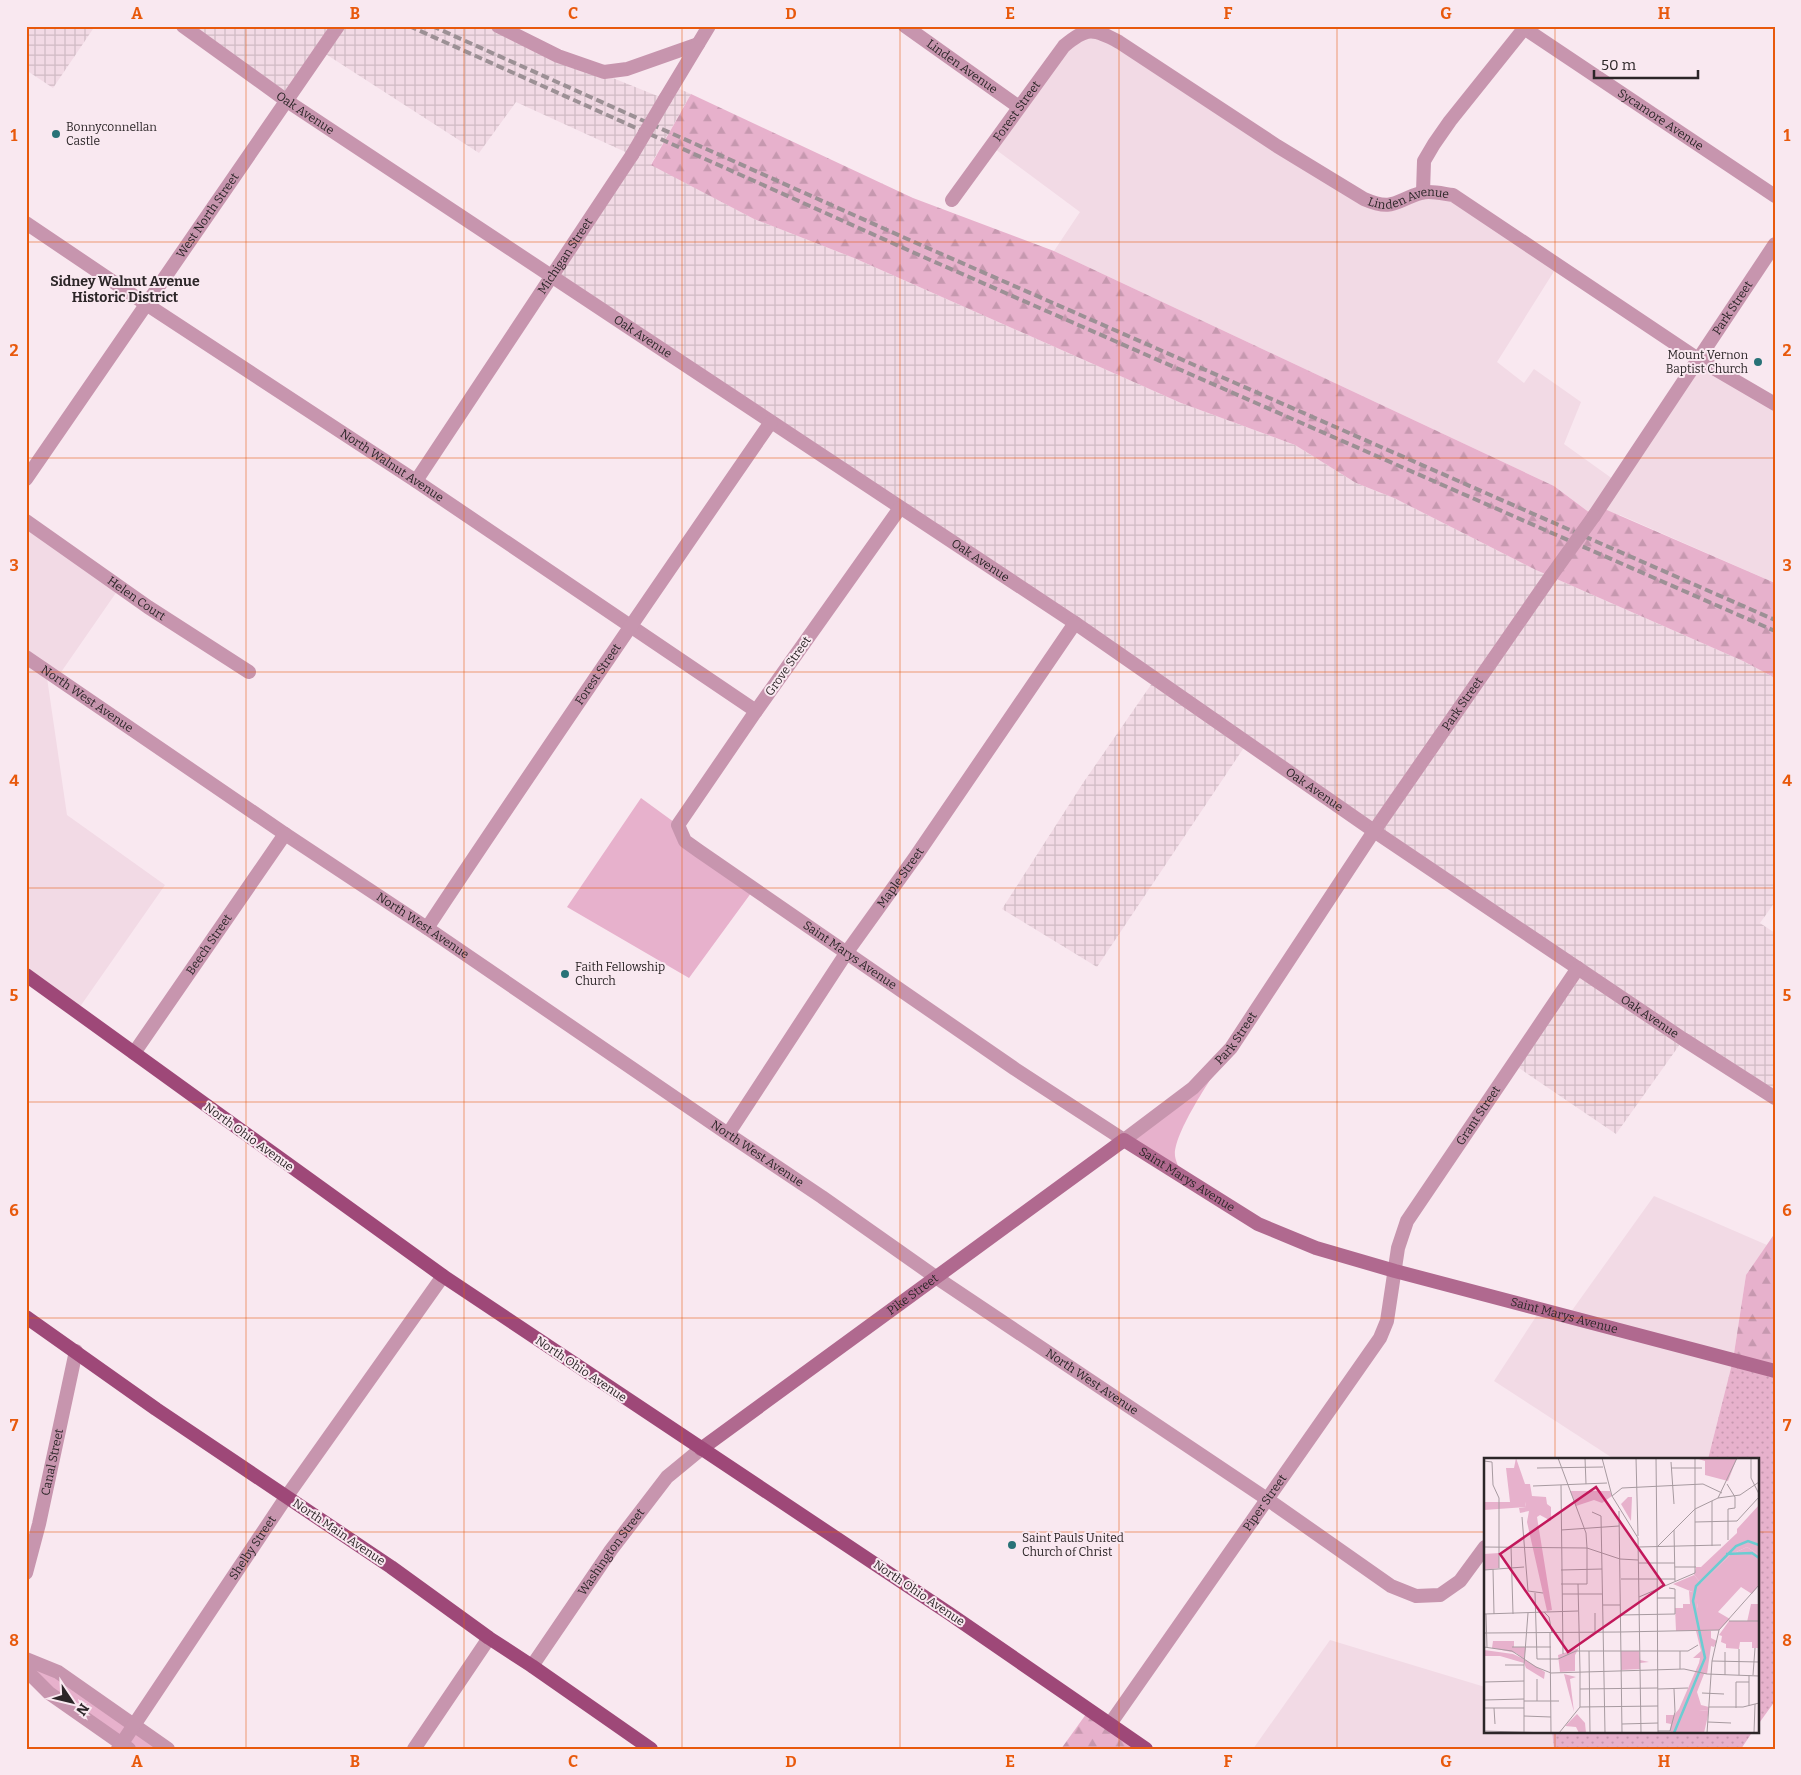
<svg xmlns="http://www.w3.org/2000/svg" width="1801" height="1775" font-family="Bitter,serif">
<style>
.built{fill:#f2dae5}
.industrial{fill:url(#industrial-grid)}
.grass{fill:#e7b1cc}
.forest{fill:url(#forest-firs)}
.park{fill:url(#park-dots)}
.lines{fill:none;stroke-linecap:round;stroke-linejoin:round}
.minor{stroke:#c795ae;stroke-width:14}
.secondary{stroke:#b0698f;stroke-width:14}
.primary{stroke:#9e4878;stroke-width:14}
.rail{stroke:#9c9095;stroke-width:4;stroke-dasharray:8 4;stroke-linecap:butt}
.minor-bridge{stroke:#c795ae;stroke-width:14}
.grid{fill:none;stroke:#e8590c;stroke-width:1;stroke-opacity:0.55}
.poi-dot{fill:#287277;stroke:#f9e8f0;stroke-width:2}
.labels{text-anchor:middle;stroke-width:4;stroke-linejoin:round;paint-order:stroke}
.street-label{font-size:12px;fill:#2c2628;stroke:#f9e8f0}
.poi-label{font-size:12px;fill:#2c2628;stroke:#f9e8f0;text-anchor:start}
.neighbourhood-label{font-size:14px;font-weight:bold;fill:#2c2628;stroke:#f9e8f0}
.inset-river{fill:none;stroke:#6cccd2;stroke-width:2.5}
.inset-road{fill:none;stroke:#a79aa0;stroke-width:1}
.view{fill:#c2185b;fill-opacity:0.15;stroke:#c2185b;stroke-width:2.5}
.inset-edge{fill:none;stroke:#2c2628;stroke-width:2.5}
.neatline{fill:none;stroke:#e8590c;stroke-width:2}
.grid-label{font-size:16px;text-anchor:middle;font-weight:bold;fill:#e8590c}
</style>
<defs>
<pattern id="industrial-grid" width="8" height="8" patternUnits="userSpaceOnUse" patternTransform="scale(1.25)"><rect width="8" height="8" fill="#f2dae5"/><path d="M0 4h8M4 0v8" fill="none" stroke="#d0bbc4"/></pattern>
<pattern id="forest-firs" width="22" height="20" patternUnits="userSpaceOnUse" patternTransform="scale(1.25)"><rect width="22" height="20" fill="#e7b1cc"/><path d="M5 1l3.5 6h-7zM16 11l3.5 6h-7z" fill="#c698af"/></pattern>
<pattern id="park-dots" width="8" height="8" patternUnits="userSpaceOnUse" patternTransform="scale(1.25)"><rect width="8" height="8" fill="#e7b1cc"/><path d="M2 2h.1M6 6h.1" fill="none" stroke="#c698af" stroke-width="1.8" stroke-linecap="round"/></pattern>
</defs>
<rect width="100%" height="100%" fill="#f9e8f0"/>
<path class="built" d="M 1089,32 L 1378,204 L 1423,192 L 1453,195 L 1558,265 L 1497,362 L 1524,383 L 1534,369 L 1581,402 L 1564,444 L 1617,482 L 1698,359 L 1775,404 L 1775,583 L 1620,515 L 1594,516 L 1554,486 L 1054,251 L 1080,212 L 991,146 L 1064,46 Z
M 26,521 L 120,587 L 57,678 L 46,671 L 67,815 L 165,885 L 77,1011 L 26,975 Z
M 1654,1196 L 1767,1245 L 1746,1275 L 1733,1360 L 1708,1459 L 1614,1459 L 1494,1381 L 1541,1309 L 1568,1316 Z
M 1330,1640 L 1485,1687 L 1485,1731 L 1552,1731 L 1554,1749 L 1253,1749 Z"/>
<path class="industrial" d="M 26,26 L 95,26 L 53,88 L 26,70 Z
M 183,26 L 498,26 L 558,56 L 665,99 L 673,86 L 691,94 L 651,164 L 754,219 L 854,258 L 1181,403 L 1295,445 L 1356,483 L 1394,498 L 1536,570 L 1743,661 L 1775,678 L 1775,902 L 1760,923 L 1775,933 L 1775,1098 L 1683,1040 L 1616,1134 L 1513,1064 L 1578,968 L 1247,743 L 1097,967 L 1002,909 L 1083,783 L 1155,679 L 552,277 L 632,155 L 516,102 L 479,153 L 321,51 L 287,101 Z"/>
<path class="grass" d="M 641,798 L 678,825 L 685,841 L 754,889 L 689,978 L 567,907 Z
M 1231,1048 C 1217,1070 1173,1132 1175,1156 C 1176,1163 1181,1172 1184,1178 L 1124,1140 Z
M 26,1659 L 168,1749 L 129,1749 L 49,1693 Z"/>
<path class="forest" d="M 691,94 L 913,198 L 1054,251 L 1554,486 L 1594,516 L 1600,507 L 1775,583 L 1775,678 L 1743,661 L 1536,570 L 1394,498 L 1356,483 L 1295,445 L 1181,403 L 854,258 L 754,219 L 651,165 Z
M 1775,1233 L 1775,1371 L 1733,1360 L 1746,1275 Z
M 1089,1710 L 1146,1749 L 1061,1749 Z"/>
<path class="park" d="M 1733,1360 L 1775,1371 L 1775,1701 L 1757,1726 L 1757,1459 L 1708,1459 Z
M 1552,1731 L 1753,1731 L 1741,1749 L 1554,1749 Z"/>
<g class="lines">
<g class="minor">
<path id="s1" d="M 183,26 L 287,101 L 1075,623 L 1374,831 L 1683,1039 L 1775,1098"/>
<path d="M 498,26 L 558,56 L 604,72 L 627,69 L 698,44"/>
<path id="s2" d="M 905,26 L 1019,107"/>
<path id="s3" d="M 1521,26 L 1775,196"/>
<path d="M 665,99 L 709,26"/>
<path d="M 1423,192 L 1424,161 L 1434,144 L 1450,121 L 1526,26"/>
<path id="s4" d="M 952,200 L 1064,46 C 1087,27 1093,28 1119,42 L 1277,146 L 1364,199 C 1394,212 1396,200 1421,193 C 1430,190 1444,194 1453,195 L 1698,359 L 1775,404"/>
<path id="s5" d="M 26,223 L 146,304 L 416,481 L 756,711"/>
<path id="s6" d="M 26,479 L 338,26"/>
<path id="s7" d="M 416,481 L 632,155"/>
<path id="s8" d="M 900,508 L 756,711 L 678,825 L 685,841 L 699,851 L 1015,1069 L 1124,1140 L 1193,1088 L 1231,1048 L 1374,831 L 1551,576"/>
<path id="s9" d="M 1594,516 L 1775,244"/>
<path id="s10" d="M 26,521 L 148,607 L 249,672"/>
<path id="s11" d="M 26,657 L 285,834 L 427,928 L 728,1134 L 822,1197 L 937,1278 L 1267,1499 L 1391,1586 L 1416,1596 L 1440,1595 L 1460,1581 L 1485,1547"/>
<path id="s12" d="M 427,928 C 540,758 655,590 771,422"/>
<path id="s13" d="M 134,1053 L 285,834"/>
<path id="s14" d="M 728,1134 L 847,952 L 916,856 L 1075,623"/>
<path id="s15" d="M 26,1573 L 39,1524 L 76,1351"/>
<path d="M 26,1659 L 58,1672 L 168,1749"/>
<path id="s16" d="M 532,1666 L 611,1550 L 667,1477 L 701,1449"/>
<path d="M 26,1670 L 49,1693 L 129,1749"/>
<path id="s17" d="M 1110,1724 L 1380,1338 L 1387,1321 L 1398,1248 L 1407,1221 L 1578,968"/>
<path id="s18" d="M 118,1749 L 287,1496 L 443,1276"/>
<path d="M 414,1749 L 489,1638"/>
</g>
<path class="secondary" id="s19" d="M 701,1449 L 1124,1140 L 1258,1224 L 1316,1248 L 1395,1271 L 1775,1371"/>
<path class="primary" d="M 26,975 L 443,1276 L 950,1614 L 1146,1749
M 26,1317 L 156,1409 L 391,1567 L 489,1638 L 532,1666 L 651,1749"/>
<path class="rail" d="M 409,26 L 919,255 L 1775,631
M 432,26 L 905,238 L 1775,620"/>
<path class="minor-bridge" d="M 632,155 L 665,99
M 1551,576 L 1594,516"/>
</g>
<path class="grid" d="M 246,26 L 246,1749M 464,26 L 464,1749M 682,26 L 682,1749M 900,26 L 900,1749M 1119,26 L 1119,1749M 1337,26 L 1337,1749M 1555,26 L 1555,1459M 26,242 L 1775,242M 26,458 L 1775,458M 26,672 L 1775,672M 26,888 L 1775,888M 26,1102 L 1775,1102M 26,1318 L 1775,1318M 26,1532 L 1485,1532M 1757,1532 L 1775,1532M 1555,1731 L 1555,1749"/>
<g class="poi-dot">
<circle cx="56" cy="134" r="5"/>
<circle cx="1758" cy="362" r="5"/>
<circle cx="565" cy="974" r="5"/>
<circle cx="1012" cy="1545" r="5"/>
</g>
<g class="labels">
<g class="street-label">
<text dy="4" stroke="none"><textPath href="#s2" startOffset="70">Linden Avenue</textPath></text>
<text dy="4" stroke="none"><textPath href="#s4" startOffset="110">Forest Street</textPath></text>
<text dy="4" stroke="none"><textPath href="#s1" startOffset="150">Oak Avenue</textPath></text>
<text dy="4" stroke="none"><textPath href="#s3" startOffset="168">Sycamore Avenue</textPath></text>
<text dy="4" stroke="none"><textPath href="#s4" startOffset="589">Linden Avenue</textPath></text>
<text dy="4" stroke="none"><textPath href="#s6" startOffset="320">West North Street</textPath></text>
<text dy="4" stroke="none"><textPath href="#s7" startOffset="270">Michigan Street</textPath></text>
<text dy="4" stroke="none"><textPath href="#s9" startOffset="250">Park Street</textPath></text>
<text dy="4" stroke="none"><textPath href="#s1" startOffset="555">Oak Avenue</textPath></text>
<text dy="4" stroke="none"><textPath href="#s5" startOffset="439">North Walnut Avenue</textPath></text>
<text dy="4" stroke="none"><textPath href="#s1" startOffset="960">Oak Avenue</textPath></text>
<text dy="4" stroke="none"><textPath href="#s10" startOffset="135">Helen Court</textPath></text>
<text transform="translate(788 666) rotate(-55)" y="4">Grove Street</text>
<text dy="4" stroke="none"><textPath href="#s12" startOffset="306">Forest Street</textPath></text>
<text dy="4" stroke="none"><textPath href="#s11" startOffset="74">North West Avenue</textPath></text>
<text dy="4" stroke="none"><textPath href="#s8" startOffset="1492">Park Street</textPath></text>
<text dy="4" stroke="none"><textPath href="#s1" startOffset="1365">Oak Avenue</textPath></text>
<text dy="4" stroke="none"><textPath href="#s14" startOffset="309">Maple Street</textPath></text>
<text dy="4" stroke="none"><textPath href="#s11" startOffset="479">North West Avenue</textPath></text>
<text dy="4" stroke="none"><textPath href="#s13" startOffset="132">Beech Street</textPath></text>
<text dy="4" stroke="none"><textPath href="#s8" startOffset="605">Saint Marys Avenue</textPath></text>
<text dy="4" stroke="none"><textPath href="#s1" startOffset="1770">Oak Avenue</textPath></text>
<text dy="4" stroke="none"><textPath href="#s8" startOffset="1088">Park Street</textPath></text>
<text dy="4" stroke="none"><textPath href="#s17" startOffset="719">Grant Street</textPath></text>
<text transform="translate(249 1137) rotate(36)" y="4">North Ohio Avenue</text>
<text dy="4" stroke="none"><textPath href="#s11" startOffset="884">North West Avenue</textPath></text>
<text dy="4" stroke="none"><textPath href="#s19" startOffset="598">Saint Marys Avenue</textPath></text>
<text dy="4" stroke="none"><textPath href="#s19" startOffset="262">Pike Street</textPath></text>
<text dy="4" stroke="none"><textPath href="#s19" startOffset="1002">Saint Marys Avenue</textPath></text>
<text transform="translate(581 1369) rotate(34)" y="4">North Ohio Avenue</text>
<text dy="4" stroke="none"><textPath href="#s11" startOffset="1289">North West Avenue</textPath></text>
<text dy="4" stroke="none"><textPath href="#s15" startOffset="114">Canal Street</textPath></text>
<text dy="4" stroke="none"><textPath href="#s17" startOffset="270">Piper Street</textPath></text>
<text transform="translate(339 1532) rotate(34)" y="4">North Main Avenue</text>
<text dy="4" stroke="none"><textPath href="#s18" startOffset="242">Shelby Street</textPath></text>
<text dy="4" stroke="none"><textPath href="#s16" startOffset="139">Washington Street</textPath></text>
<text transform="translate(919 1593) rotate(34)" y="4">North Ohio Avenue</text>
</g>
<g class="poi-label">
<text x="66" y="131">Bonnyconnellan<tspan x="66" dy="14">Castle</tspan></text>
<text x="1748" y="359" text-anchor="end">Mount Vernon<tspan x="1748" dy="14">Baptist Church</tspan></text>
<text x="575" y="971">Faith Fellowship<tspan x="575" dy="14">Church</tspan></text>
<text x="1022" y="1542">Saint Pauls United<tspan x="1022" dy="14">Church of Christ</tspan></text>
</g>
<g class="neighbourhood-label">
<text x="125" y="286">Sidney Walnut Avenue<tspan x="125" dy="16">Historic District</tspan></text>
</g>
</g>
<g transform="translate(1484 1458)">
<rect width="275" height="275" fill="#f9e8f0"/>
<path d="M 211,0 L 253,0 L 244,23 L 221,17 L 221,3 ZM 0,44 L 41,44 L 42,49 L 0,52 ZM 215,252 L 225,253 L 220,275 L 216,275 L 213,270 Z" fill="#e7b1cc"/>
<path d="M 32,0 L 41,26 L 46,26 L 48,38 L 62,39 L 63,46 L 67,49 L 67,63 L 56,57 L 53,59 L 68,152 L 63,153 L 43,64 L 45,53 L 36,55 L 35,50 L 42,49 L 41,44 L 26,44 L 22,10 L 30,10 ZM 144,39 L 148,39 L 147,63 L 137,46 ZM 275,47 L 275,97 L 263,89 L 246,97 L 217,125 L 210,117 L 212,109 L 217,109 L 253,75 L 253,71 ZM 205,133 L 212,135 L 214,151 L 199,150 L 199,146 L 206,146 ZM 245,163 L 275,163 L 275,190 L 268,190 L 268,184 L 256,184 L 255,191 L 242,190 L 242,186 L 237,184 L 238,178 L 235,177 ZM 212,173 L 227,173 L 227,180 L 233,183 L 230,189 L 227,188 L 223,216 L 220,216 L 213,234 L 217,247 L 225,249 L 225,253 L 215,252 L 216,275 L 186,275 L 187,266 L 182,265 L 182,257 L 190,257 L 195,251 L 215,205 L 216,200 L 209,200 L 217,193 ZM 95,190 L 91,197 L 91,213 L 76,214 L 74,197 ZM 0,192 L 29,196 L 40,201 L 61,214 L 60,221 L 42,210 L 40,205 L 16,198 L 0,198 ZM 80,216 L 92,219 L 86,221 L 90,254 ZM 93,256 L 101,265 L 102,275 L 95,275 L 92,269 L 81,268 Z" fill="#e7b1cc"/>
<path d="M 86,33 L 126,33 L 128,38 L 118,45 L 110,42 L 92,48 ZM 263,89 L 275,97 L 275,127 L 268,136 L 257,129 L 234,154 L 246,161 L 235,172 L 192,173 L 191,150 L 214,150 L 211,135 L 189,126 L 210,117 L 217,125 L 246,97 ZM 15,95 L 15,110 L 0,112 L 0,96 ZM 267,146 L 275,146 L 275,163 L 263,164 ZM 9,183 L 30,183 L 30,189 L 42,189 L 40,201 L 32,195 L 8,190 ZM 137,193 L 155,193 L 156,202 L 165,204 L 156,205 L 156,211 L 137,212 Z" fill="#e7b1cc"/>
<path class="inset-river" d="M 242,96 L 268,95 L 275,100M 190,275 L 221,200 L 209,143 L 212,128 L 252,88 L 264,83 L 275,87"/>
<path class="inset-road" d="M 74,0 L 102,75 L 103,90 L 136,101M 101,0 L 102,26M 118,0 L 128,38 L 154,80 L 157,275M 152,0 L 154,78M 172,0 L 173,89M 267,0 L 267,20 L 275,36M 0,3 L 8,4 L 9,27 L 15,40 L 15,110M 187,4 L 190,46M 53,10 L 119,9M 187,10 L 218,10M 243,26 L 251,39 L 251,50 L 244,51 L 244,82M 77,27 L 79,196M 49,28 L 123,25M 128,38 L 138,30 L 219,26 L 238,35M 234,40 L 256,37 L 275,24M 228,43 L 228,88M 135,53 L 138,275M 108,54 L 117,58 L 121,275M 38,59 L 44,133 L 59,135M 211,64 L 253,63 L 275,39M 77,72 L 135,68M 190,72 L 191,123M 27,88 L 29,156M 0,89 L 103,90 L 103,126 L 77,126M 154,89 L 237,87M 173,89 L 174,275M 173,89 L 211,51 L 234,40 L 253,0M 136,101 L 154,102M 154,105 L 191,105M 191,109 L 212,109M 9,111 L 10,156M 0,112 L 40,109M 77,112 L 118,111M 137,121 L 191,121M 94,126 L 96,213M 51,135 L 53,201 L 74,201 L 92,193 L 204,193 L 214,187M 78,136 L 118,136M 155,139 L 211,115 L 211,0M 173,140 L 191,140M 119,147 L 136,147M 60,154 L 65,159 L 68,175M 111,155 L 111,174M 0,156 L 94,153M 2,156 L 3,190M 136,157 L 191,156 L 191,131 L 185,130M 245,163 L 275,163M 136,174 L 235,172 L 275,127M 0,175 L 136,174M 66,175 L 67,275M 0,189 L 28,193 L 52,209 L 67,215 L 200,211 L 223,216 L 275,218M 28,189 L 67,189M 105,193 L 106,275M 196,193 L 196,211M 228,203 L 275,204M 21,207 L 40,207M 241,217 L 241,194M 255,217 L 255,191M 265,217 L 265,248M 269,217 L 271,190M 0,224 L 40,223M 96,231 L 174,230M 174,231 L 204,230M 218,235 L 240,236M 0,242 L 40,241M 40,243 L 75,243M 53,243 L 53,221M 96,249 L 174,248M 225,249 L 259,249 L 275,245M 0,250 L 40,250M 10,250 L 11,266M 252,250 L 252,224 L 265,224M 40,258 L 67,259M 224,264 L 247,265M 138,266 L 174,265M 0,273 L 66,275M 174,273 L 186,273 L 191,254 L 190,231M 40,275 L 40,207 L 44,155M 75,275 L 96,249 L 96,213M 223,275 L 228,203 L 235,172M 270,275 L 271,246"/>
<path class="view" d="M 112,29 L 180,127 L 84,194 L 16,96 Z"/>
<rect width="275" height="275" class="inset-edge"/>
</g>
<rect width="1801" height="1775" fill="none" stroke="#f9e8f0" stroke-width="55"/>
<g transform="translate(72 1702) rotate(125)" stroke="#f9e8f0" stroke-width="4" paint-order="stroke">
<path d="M0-4L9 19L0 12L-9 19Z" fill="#2c2628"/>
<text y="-8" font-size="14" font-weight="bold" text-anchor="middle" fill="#2c2628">N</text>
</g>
<path d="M1594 70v8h104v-8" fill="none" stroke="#2c2628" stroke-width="2.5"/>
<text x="1601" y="70" font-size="15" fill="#2c2628" stroke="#f9e8f0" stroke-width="4" paint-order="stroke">50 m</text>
<rect x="28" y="28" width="1746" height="1720" class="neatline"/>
<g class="grid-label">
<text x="137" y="19">A</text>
<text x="355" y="19">B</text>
<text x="573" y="19">C</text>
<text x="791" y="19">D</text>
<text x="1010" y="19">E</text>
<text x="1228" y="19">F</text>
<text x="1446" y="19">G</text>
<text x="1664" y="19">H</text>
<text x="14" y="141">1</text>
<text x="1787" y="141">1</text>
<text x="14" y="356">2</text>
<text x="1787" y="356">2</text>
<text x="14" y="571">3</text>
<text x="1787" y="571">3</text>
<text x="14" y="786">4</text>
<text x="1787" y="786">4</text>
<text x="14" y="1001">5</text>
<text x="1787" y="1001">5</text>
<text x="14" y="1216">6</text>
<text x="1787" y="1216">6</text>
<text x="14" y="1431">7</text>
<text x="1787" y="1431">7</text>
<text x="14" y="1646">8</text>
<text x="1787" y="1646">8</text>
<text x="137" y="1767">A</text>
<text x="355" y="1767">B</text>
<text x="573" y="1767">C</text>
<text x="791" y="1767">D</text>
<text x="1010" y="1767">E</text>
<text x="1228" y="1767">F</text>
<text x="1446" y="1767">G</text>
<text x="1664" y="1767">H</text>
</g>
</svg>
